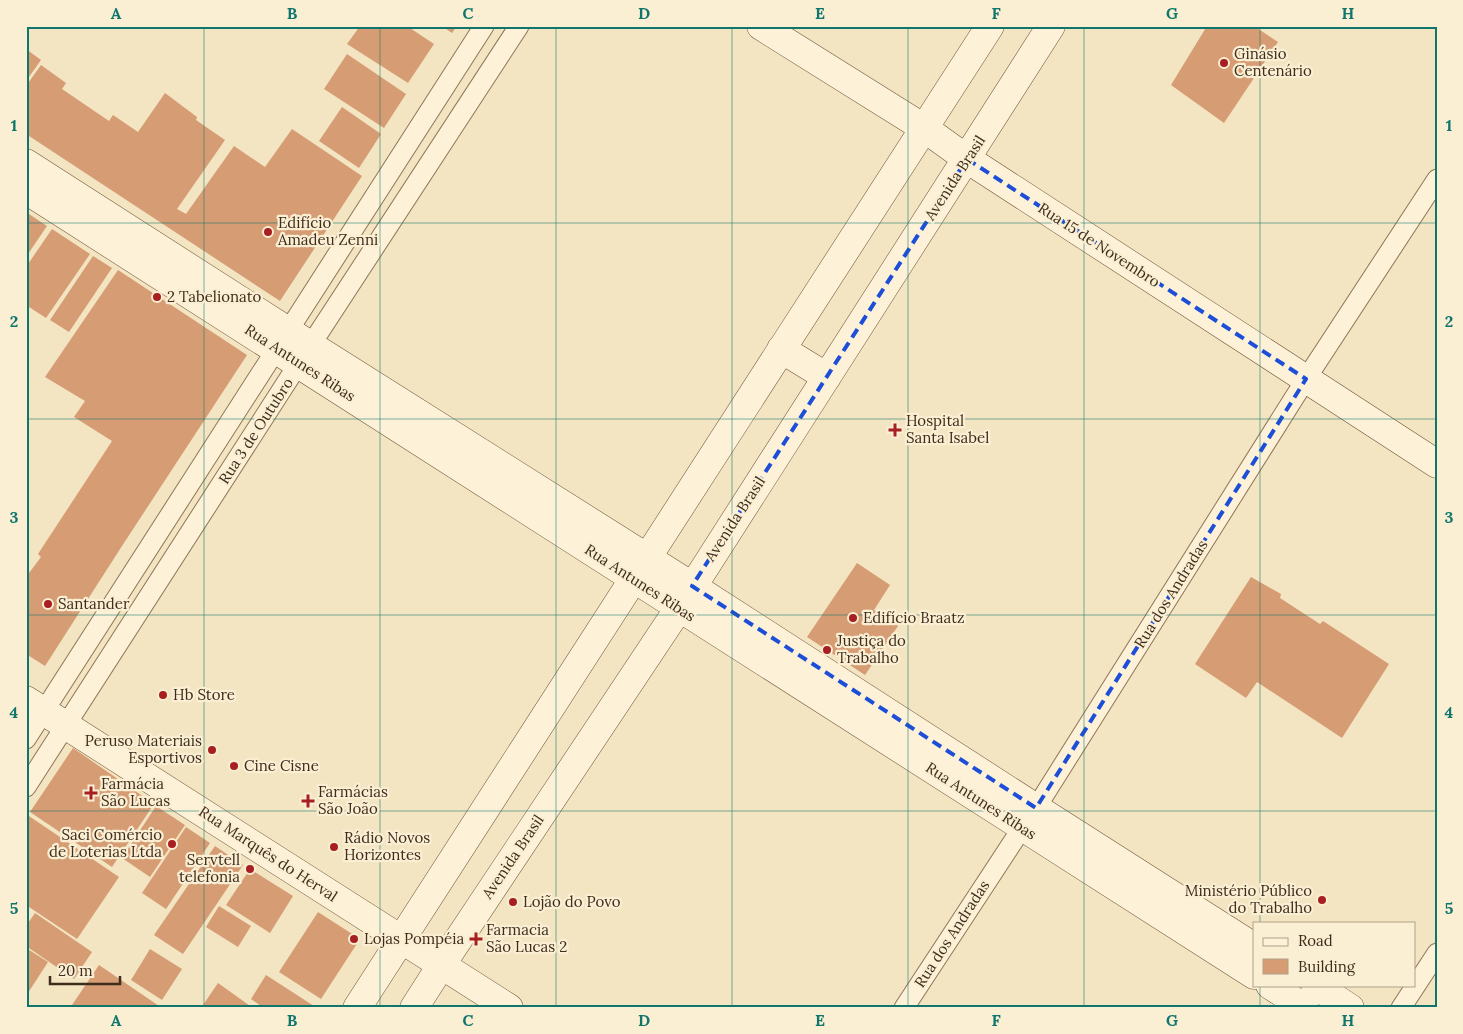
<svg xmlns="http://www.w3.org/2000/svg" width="1463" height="1034" font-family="Lora,serif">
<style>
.building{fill:#d69c74}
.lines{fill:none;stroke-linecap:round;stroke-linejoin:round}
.street-casing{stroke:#907557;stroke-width:21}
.secondary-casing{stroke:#72553a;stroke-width:29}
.street{stroke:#fdf1d7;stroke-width:19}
.secondary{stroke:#fdf1d7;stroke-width:28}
.marked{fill:none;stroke:#1d4ed8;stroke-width:4;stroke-dasharray:10 6;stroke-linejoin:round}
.grid{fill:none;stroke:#0f766e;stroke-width:1;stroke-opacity:0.55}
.poi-dot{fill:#a71f21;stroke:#faeed3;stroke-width:2}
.labels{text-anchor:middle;stroke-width:4.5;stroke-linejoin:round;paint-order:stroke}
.poi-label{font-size:15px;fill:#3e2d1d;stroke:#faeed3;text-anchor:start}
.street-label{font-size:15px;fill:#3e2d1d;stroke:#faeed3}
.neatline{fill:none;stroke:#0f766e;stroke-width:2}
.grid-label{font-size:16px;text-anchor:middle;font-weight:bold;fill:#0f766e}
</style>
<rect width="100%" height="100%" fill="#f3e4c2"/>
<path class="building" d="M 360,26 L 407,26 L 434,44 L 408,83 L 347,44 Z
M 442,26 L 457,26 L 452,33 Z
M 1207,26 L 1254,26 L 1278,42 L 1224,123 L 1171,85 Z
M 26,49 L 41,60 L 26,81 Z
M 347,54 L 406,94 L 384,128 L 324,89 Z
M 41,65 L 66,83 L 62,89 L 109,121 L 113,115 L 138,132 L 165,93 L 197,117 L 196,120 L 225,140 L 177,209 L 186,214 L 234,146 L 265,167 L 292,129 L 362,176 L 280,301 L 26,134 L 26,86 Z
M 342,107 L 381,134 L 359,168 L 319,141 Z
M 26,212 L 47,226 L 26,257 Z
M 52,229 L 90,254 L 46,318 L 26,305 L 26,267 Z
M 93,256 L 112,268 L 69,332 L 50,320 Z
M 118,270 L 247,355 L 122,546 L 45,666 L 26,654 L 26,577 L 41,557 L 38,554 L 112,441 L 74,417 L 85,401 L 45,377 Z
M 857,563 L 890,585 L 874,610 L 898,626 L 865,675 L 807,637 Z
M 1251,577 L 1281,594 L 1280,598 L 1320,624 L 1323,621 L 1389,664 L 1342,738 L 1257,682 L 1246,698 L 1195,664 Z
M 73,748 L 154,804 L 112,867 L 30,812 Z
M 156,806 L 185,825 L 150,877 L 122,858 Z
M 26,814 L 119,877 L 77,939 L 26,905 Z
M 186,827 L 210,843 L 166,909 L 142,893 Z
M 215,846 L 243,865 L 183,954 L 154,935 Z
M 250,869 L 293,896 L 270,933 L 226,905 Z
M 219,906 L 251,926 L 238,947 L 206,927 Z
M 318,912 L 360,939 L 321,999 L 279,972 Z
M 35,913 L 92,952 L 74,979 L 26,946 L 26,926 Z
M 26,948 L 48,962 L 26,996 Z
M 150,949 L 182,969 L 162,1000 L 131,980 Z
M 99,965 L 162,1008 L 70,1008 Z
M 266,975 L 317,1008 L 264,1008 L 251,999 Z
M 218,983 L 253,1008 L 201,1008 Z"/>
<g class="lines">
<g class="street-casing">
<path id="street" d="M 26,739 L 484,26
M 26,787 L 299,363 L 519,26
M 904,1008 L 1022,828 L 1036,808 L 1306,379 L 1437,179
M 1401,1008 L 1437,953"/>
</g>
<g class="secondary-casing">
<path id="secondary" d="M 761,26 L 924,128 L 967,159 L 1437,464
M 26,163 L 288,331 L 692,586 L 1036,808 L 1254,947
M 26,190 C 437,450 844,715 1254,975
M 781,349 L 827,377
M 26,700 L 509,1008
M 1270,985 L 1305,1008
M 1315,985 L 1350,1008
M 357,1008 L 990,26
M 414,1008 L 442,964 L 679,608 L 1051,26"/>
</g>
<use href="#street" class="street"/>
<use href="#secondary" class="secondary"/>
</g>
<path class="marked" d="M 967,159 L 1306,379 L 1036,808 L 692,586 Z"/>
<path class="grid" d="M 204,26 L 204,1008M 380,26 L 380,1008M 556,26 L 556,1008M 732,26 L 732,1008M 908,26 L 908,1008M 1084,26 L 1084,1008M 1260,26 L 1260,923M 26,223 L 1437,223M 26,419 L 1437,419M 26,615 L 1437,615M 26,811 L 1437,811M 1260,985 L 1260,1008"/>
<g class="poi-dot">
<circle cx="1224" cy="63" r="5"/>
<circle cx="268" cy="232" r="5"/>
<circle cx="157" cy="297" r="5"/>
<path d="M892.5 422.5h5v5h5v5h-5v5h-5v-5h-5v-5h5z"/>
<circle cx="48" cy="604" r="5"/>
<circle cx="853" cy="618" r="5"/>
<circle cx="827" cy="650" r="5"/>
<circle cx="163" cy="695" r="5"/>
<circle cx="212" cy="750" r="5"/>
<circle cx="234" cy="766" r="5"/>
<path d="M88.5 785.5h5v5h5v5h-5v5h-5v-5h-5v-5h5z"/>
<path d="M305.5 793.5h5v5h5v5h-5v5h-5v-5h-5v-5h5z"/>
<circle cx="172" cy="844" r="5"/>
<circle cx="334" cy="847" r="5"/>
<circle cx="250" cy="869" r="5"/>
<circle cx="1322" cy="900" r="5"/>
<circle cx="513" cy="902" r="5"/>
<circle cx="354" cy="939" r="5"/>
<path d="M473.5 931.5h5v5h5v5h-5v5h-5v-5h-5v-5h5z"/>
</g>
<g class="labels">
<g class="poi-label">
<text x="1234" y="59">Ginásio<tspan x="1234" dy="17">Centenário</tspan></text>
<text x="278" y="228">Edifício<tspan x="278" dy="17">Amadeu Zenni</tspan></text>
<text x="167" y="302">2 Tabelionato</text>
<text x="906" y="426">Hospital<tspan x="906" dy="17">Santa Isabel</tspan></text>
<text x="58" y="609">Santander</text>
<text x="863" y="623">Edifício Braatz</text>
<text x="837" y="646">Justiça do<tspan x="837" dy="17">Trabalho</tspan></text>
<text x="173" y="700">Hb Store</text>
<text x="202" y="746" text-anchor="end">Peruso Materiais<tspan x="202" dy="17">Esportivos</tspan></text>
<text x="244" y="771">Cine Cisne</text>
<text x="101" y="789">Farmácia<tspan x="101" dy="17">São Lucas</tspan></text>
<text x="318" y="797">Farmácias<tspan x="318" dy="17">São João</tspan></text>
<text x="162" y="840" text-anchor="end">Saci Comércio<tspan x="162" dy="17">de Loterias Ltda</tspan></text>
<text x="344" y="843">Rádio Novos<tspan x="344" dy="17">Horizontes</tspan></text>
<text x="240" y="865" text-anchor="end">Servtell<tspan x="240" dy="17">telefonia</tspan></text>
<text x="1312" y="896" text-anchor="end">Ministério Público<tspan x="1312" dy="17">do Trabalho</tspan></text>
<text x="523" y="907">Lojão do Povo</text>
<text x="486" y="935">Farmacia<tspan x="486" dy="17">São Lucas 2</tspan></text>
<text x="364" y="944">Lojas Pompéia</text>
</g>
<g class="street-label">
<text transform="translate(955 178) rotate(-57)" y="5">Avenida Brasil</text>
<text transform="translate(1099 245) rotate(33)" y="5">Rua 15 de Novembro</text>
<text transform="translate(300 363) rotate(33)" y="5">Rua Antunes Ribas</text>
<text transform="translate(256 431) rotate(-57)" y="5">Rua 3 de Outubro</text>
<text transform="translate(735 519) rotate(-57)" y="5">Avenida Brasil</text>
<text transform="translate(640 583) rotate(33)" y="5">Rua Antunes Ribas</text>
<text transform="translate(1171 594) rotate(-58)" y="5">Rua dos Andradas</text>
<text transform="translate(981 801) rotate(33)" y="5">Rua Antunes Ribas</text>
<text transform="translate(268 854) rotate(33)" y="5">Rua Marquês do Herval</text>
<text transform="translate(513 857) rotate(-56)" y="5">Avenida Brasil</text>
<text transform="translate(952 934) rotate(-57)" y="5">Rua dos Andradas</text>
</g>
</g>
<rect width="1463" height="1034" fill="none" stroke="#faeed3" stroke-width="55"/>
<rect x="1253" y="922" width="162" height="65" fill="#faeed3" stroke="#afa18a"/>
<rect x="1263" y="938" width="25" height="8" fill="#fdf1d7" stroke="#afa18a"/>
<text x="1298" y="946" font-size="15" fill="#3e2d1d">Road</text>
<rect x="1263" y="959" width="25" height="15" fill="#d69c74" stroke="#afa18a"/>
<text x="1298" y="972" font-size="15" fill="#3e2d1d">Building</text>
<path d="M50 976v8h70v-8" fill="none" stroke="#3e2d1d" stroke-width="2.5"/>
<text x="58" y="976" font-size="15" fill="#3e2d1d" stroke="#faeed3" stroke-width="4" paint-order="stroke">20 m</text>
<rect x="28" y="28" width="1408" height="978" class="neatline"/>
<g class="grid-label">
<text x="116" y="19">A</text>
<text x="292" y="19">B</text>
<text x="468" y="19">C</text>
<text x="644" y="19">D</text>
<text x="820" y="19">E</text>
<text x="996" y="19">F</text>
<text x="1172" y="19">G</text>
<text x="1348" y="19">H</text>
<text x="14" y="131">1</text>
<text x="1449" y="131">1</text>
<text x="14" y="327">2</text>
<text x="1449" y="327">2</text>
<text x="14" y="523">3</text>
<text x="1449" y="523">3</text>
<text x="14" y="718">4</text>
<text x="1449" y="718">4</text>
<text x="14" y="914">5</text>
<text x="1449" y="914">5</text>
<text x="116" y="1026">A</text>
<text x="292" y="1026">B</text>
<text x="468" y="1026">C</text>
<text x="644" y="1026">D</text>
<text x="820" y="1026">E</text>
<text x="996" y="1026">F</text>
<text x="1172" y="1026">G</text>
<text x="1348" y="1026">H</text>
</g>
</svg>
